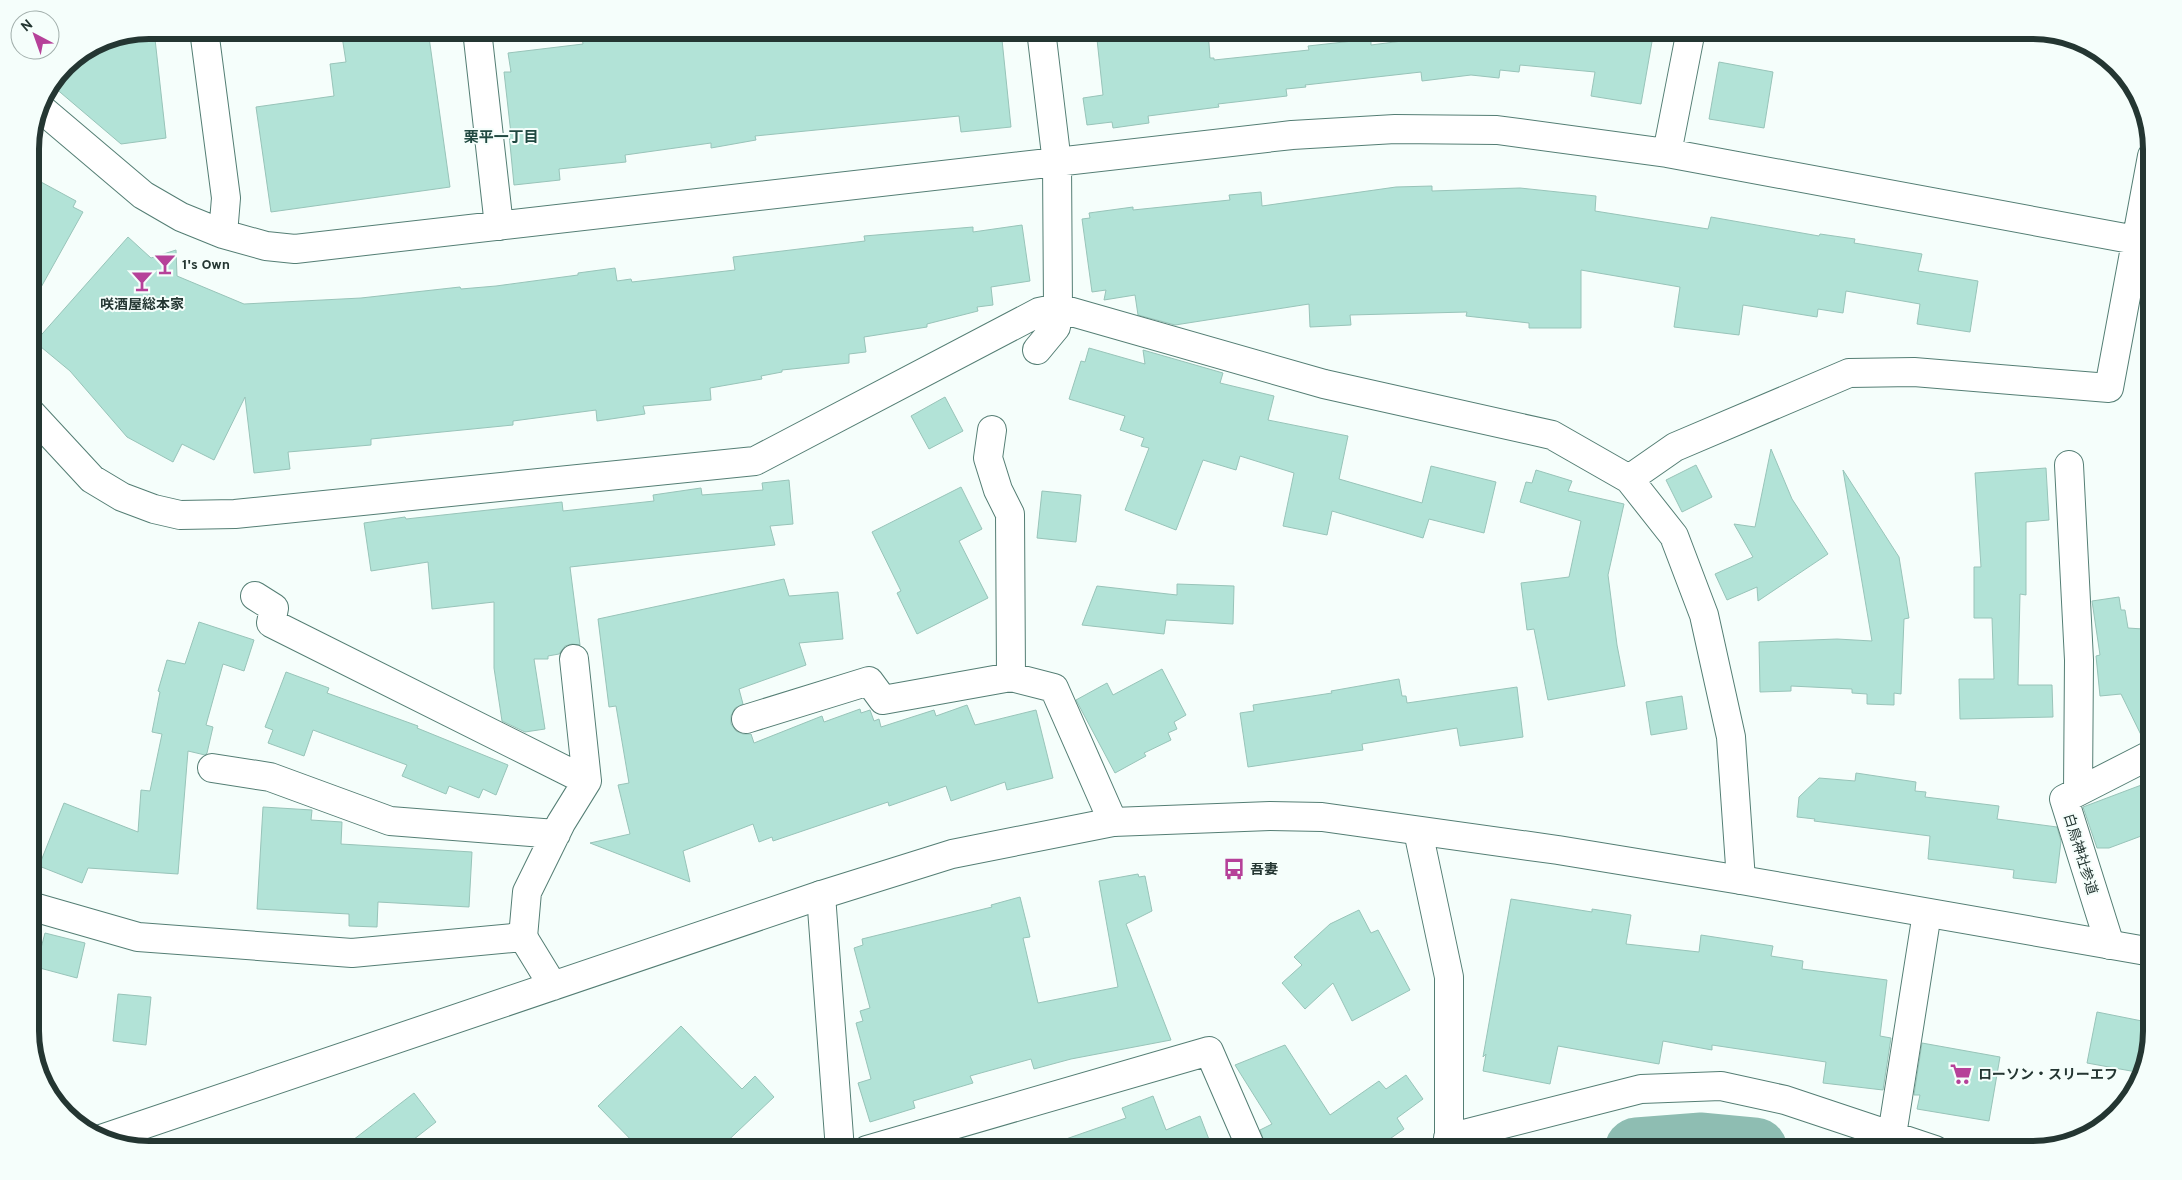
<svg xmlns="http://www.w3.org/2000/svg" width="2182" height="1180" font-family="Overpass,'Noto Sans JP',sans-serif">
<style>
.lines{fill:none;stroke-linecap:round;stroke-linejoin:round}
.river{stroke:#8ebdb2;stroke-width:65}
.building{fill:#b2e3d7;stroke:#98c4b9}
.minor-casing{stroke:#547e74;stroke-width:30}
.major-casing{stroke:#547e74;stroke-width:30}
.minor{stroke:#fff;stroke-width:28}
.major{stroke:#fff;stroke-width:28}
.labels{text-anchor:middle;stroke-width:4;stroke-linejoin:round;paint-order:stroke}
.poi-label{font-size:14px;font-weight:bold;fill:#243632;stroke:#f5fefb;text-anchor:start}
.street-label{font-size:14px;fill:#243632;stroke:#f5fefb}
.neighbourhood-label{font-size:15px;font-weight:bold;fill:#204941;stroke:#f5fefb}
.rim{fill:none;stroke:#243632;stroke-width:6}
</style>
<rect width="100%" height="100%" fill="#f5fefb"/>
<g class="lines">
<path class="river" d="M 1637,1150 L 1702,1145 L 1755,1150"/>
</g>
<path class="building" d="M 149,30 L 154,30 L 166,138 L 121,144 L 54,87 L 79,56 L 104,39 Z
M 341,30 L 428,30 L 450,187 L 271,212 L 256,107 L 334,96 L 330,64 L 346,62 Z
M 581,30 L 614,30 L 615,38 L 667,30 L 1001,30 L 1011,127 L 961,132 L 959,116 L 755,136 L 756,140 L 711,148 L 711,143 L 625,155 L 626,162 L 559,169 L 560,180 L 514,185 L 509,134 L 511,134 L 504,72 L 511,72 L 508,53 L 583,44 Z
M 1096,30 L 1208,30 L 1210,58 L 1214,58 L 1214,60 L 1309,50 L 1308,46 L 1371,39 L 1371,45 L 1465,33 L 1466,30 L 1616,30 L 1653,36 L 1641,104 L 1591,96 L 1595,72 L 1520,65 L 1519,72 L 1500,70 L 1499,78 L 1471,75 L 1422,81 L 1421,72 L 1305,85 L 1306,87 L 1286,89 L 1287,96 L 1218,104 L 1219,107 L 1148,116 L 1149,123 L 1113,128 L 1112,122 L 1087,125 L 1083,98 L 1103,95 Z
M 1719,62 L 1773,72 L 1764,128 L 1709,119 Z
M 30,176 L 76,201 L 73,207 L 83,212 L 30,307 Z
M 1432,186 L 1432,191 L 1520,188 L 1596,196 L 1595,211 L 1708,229 L 1711,217 L 1819,236 L 1820,234 L 1855,239 L 1854,243 L 1922,254 L 1918,271 L 1978,281 L 1970,332 L 1917,324 L 1920,304 L 1846,291 L 1843,313 L 1818,309 L 1817,317 L 1743,305 L 1739,335 L 1674,327 L 1680,287 L 1581,270 L 1581,328 L 1529,328 L 1529,323 L 1466,316 L 1467,312 L 1350,315 L 1351,325 L 1310,327 L 1309,304 L 1175,325 L 1138,315 L 1135,295 L 1104,300 L 1106,290 L 1092,292 L 1082,219 L 1090,218 L 1089,213 L 1133,207 L 1133,210 L 1230,200 L 1229,195 L 1261,192 L 1262,206 L 1396,187 Z
M 1022,225 L 1030,281 L 991,287 L 993,305 L 977,307 L 978,311 L 927,324 L 927,327 L 864,337 L 866,352 L 849,354 L 849,363 L 782,370 L 782,372 L 761,376 L 762,379 L 710,388 L 711,400 L 643,406 L 645,414 L 597,421 L 596,410 L 513,421 L 513,425 L 371,439 L 371,445 L 288,452 L 290,469 L 254,473 L 245,397 L 214,460 L 182,444 L 173,462 L 127,437 L 70,371 L 35,342 L 128,237 L 151,258 L 176,250 L 177,276 L 244,304 L 361,298 L 460,287 L 461,289 L 496,286 L 578,275 L 578,273 L 615,268 L 617,281 L 631,279 L 632,282 L 735,270 L 733,257 L 865,241 L 864,236 L 973,227 L 973,232 Z
M 1089,348 L 1145,364 L 1143,350 L 1223,373 L 1220,383 L 1274,396 L 1268,420 L 1348,436 L 1339,479 L 1422,503 L 1431,466 L 1496,482 L 1484,533 L 1429,519 L 1423,538 L 1332,511 L 1327,535 L 1283,526 L 1294,473 L 1240,456 L 1236,470 L 1203,460 L 1176,530 L 1125,510 L 1149,448 L 1141,446 L 1144,438 L 1120,430 L 1125,416 L 1069,399 L 1081,361 L 1085,362 Z
M 945,397 L 963,431 L 929,449 L 911,416 Z
M 1771,449 L 1792,499 L 1828,554 L 1758,601 L 1757,587 L 1727,600 L 1715,574 L 1753,557 L 1734,524 L 1755,527 Z
M 1696,465 L 1712,497 L 1682,512 L 1666,480 Z
M 2046,468 L 2049,520 L 2026,522 L 2026,595 L 2020,594 L 2018,685 L 2052,685 L 2053,717 L 1960,719 L 1959,679 L 1994,679 L 1992,618 L 1974,618 L 1974,567 L 1981,567 L 1975,473 Z
M 1536,470 L 1572,481 L 1568,491 L 1624,504 L 1608,575 L 1617,645 L 1625,686 L 1548,700 L 1534,629 L 1527,630 L 1521,583 L 1569,577 L 1581,521 L 1520,502 L 1526,482 L 1532,483 Z
M 1843,470 L 1899,557 L 1909,618 L 1904,619 L 1901,694 L 1894,693 L 1894,705 L 1867,704 L 1867,694 L 1852,693 L 1852,689 L 1791,686 L 1791,691 L 1760,692 L 1759,642 L 1837,639 L 1872,641 Z
M 789,480 L 793,524 L 770,526 L 775,545 L 570,567 L 580,645 L 572,644 L 565,646 L 559,654 L 548,656 L 548,659 L 534,659 L 545,729 L 525,732 L 502,721 L 494,668 L 494,602 L 432,609 L 428,562 L 371,571 L 364,523 L 405,517 L 406,519 L 562,502 L 563,511 L 654,501 L 653,495 L 701,488 L 702,495 L 763,490 L 762,483 Z
M 961,487 L 982,529 L 959,541 L 988,598 L 917,634 L 897,593 L 901,591 L 872,532 Z
M 1042,491 L 1081,495 L 1076,542 L 1037,538 Z
M 784,579 L 789,596 L 838,592 L 843,639 L 799,643 L 806,665 L 739,689 L 743,704 L 735,708 L 731,716 L 731,724 L 736,731 L 743,734 L 751,734 L 754,743 L 822,716 L 824,722 L 860,709 L 861,713 L 870,710 L 874,721 L 879,719 L 881,727 L 934,710 L 936,716 L 967,705 L 975,725 L 1036,710 L 1053,778 L 1007,790 L 1005,782 L 951,801 L 946,786 L 889,806 L 888,802 L 773,841 L 772,837 L 759,842 L 753,824 L 683,851 L 690,882 L 590,843 L 630,834 L 618,785 L 629,783 L 616,706 L 609,707 L 598,619 Z
M 1177,584 L 1234,586 L 1233,624 L 1166,620 L 1164,634 L 1082,625 L 1097,586 L 1177,595 Z
M 2119,597 L 2121,610 L 2125,610 L 2128,628 L 2143,629 L 2142,651 L 2152,650 L 2152,739 L 2144,741 L 2121,694 L 2100,696 L 2096,656 L 2100,655 L 2092,601 Z
M 199,622 L 254,640 L 244,671 L 223,664 L 206,725 L 213,727 L 207,753 L 205,755 L 188,751 L 178,874 L 88,868 L 82,883 L 39,866 L 64,803 L 138,832 L 141,790 L 150,791 L 162,734 L 152,732 L 160,692 L 158,691 L 167,660 L 185,664 Z
M 1162,669 L 1186,715 L 1174,722 L 1177,729 L 1168,733 L 1171,740 L 1144,753 L 1146,756 L 1115,773 L 1076,700 L 1107,683 L 1113,695 Z
M 286,672 L 329,688 L 327,693 L 418,726 L 417,728 L 508,765 L 496,795 L 483,789 L 479,798 L 449,786 L 446,794 L 402,776 L 407,765 L 313,730 L 304,756 L 268,743 L 273,730 L 265,727 Z
M 1399,679 L 1402,696 L 1406,696 L 1407,703 L 1517,687 L 1523,737 L 1460,746 L 1457,728 L 1362,744 L 1363,750 L 1248,767 L 1240,713 L 1254,711 L 1253,705 L 1332,693 L 1331,691 Z
M 1682,696 L 1687,729 L 1651,735 L 1646,702 Z
M 1856,773 L 1916,782 L 1915,791 L 1926,792 L 1925,797 L 1999,806 L 1997,819 L 2057,827 L 2061,841 L 2056,883 L 2013,878 L 2014,870 L 1928,859 L 1930,836 L 1814,821 L 1815,819 L 1797,817 L 1799,797 L 1819,778 L 1855,781 Z
M 2152,781 L 2152,832 L 2109,848 L 2097,848 L 2083,807 Z
M 263,807 L 312,810 L 311,820 L 342,822 L 341,844 L 472,852 L 469,907 L 378,902 L 377,927 L 349,926 L 349,914 L 257,909 Z
M 1138,874 L 1139,877 L 1145,876 L 1152,911 L 1126,924 L 1171,1040 L 1071,1059 L 1034,1069 L 1031,1059 L 970,1076 L 973,1083 L 913,1101 L 915,1108 L 870,1122 L 858,1083 L 871,1079 L 856,1023 L 863,1021 L 860,1011 L 870,1008 L 854,948 L 863,945 L 862,939 L 992,907 L 991,905 L 1020,897 L 1030,937 L 1023,938 L 1038,1003 L 1118,987 L 1099,881 Z
M 1511,899 L 1592,912 L 1592,909 L 1631,915 L 1626,944 L 1699,952 L 1701,935 L 1773,946 L 1771,956 L 1803,961 L 1802,969 L 1887,980 L 1880,1036 L 1891,1038 L 1883,1090 L 1823,1083 L 1826,1062 L 1712,1045 L 1712,1050 L 1663,1041 L 1659,1064 L 1558,1046 L 1550,1084 L 1483,1071 L 1486,1054 L 1483,1057 Z
M 1359,910 L 1371,933 L 1378,930 L 1410,990 L 1352,1021 L 1333,983 L 1305,1009 L 1282,983 L 1302,965 L 1294,957 L 1330,924 Z
M 45,933 L 85,943 L 77,978 L 36,967 Z
M 118,994 L 151,997 L 146,1045 L 113,1041 Z
M 2097,1012 L 2152,1023 L 2152,1031 L 2142,1073 L 2087,1063 Z
M 681,1026 L 742,1089 L 755,1076 L 774,1097 L 718,1150 L 641,1150 L 598,1106 Z
M 1922,1043 L 2000,1057 L 1989,1121 L 1917,1109 L 1920,1095 L 1914,1095 Z
M 1285,1045 L 1330,1115 L 1379,1081 L 1386,1089 L 1406,1075 L 1423,1099 L 1397,1118 L 1404,1129 L 1374,1150 L 1267,1150 L 1260,1130 L 1272,1124 L 1235,1065 Z
M 414,1093 L 436,1122 L 400,1150 L 340,1150 Z
M 1153,1096 L 1166,1130 L 1200,1116 L 1213,1150 L 1047,1150 L 1046,1146 L 1126,1118 L 1122,1108 Z"/>
<g class="lines">
<g class="minor-casing">
<path id="minor" d="M 204,30 L 226,198 L 223,234
M 477,30 L 499,226
M 38,106 L 143,195 L 181,217 L 223,234 L 266,246 L 295,249 L 1292,135 L 1395,129 L 1497,130 L 1667,153 L 2152,243
M 1667,153 L 1691,30
M 1037,350 L 1056,327 L 1058,308 L 1057,163 L 1041,30
M 30,412 L 92,479 L 122,497 L 154,509 L 180,515 L 235,514 L 755,461 L 1039,312 L 1058,308 L 1324,384 L 1552,435 L 1629,479 L 1674,536 L 1704,615 L 1731,737 L 1741,880
M 992,430 L 988,458 L 998,490 L 1010,514 L 1011,677
M 2069,465 L 2079,660 L 2078,791
M 1629,479 L 1675,447 L 1849,373 L 1914,372 L 2109,388 L 2152,156
M 255,596 L 274,608 L 271,623 L 587,781
M 746,719 L 869,681 L 883,700 L 1011,677 L 1054,688 L 1113,822
M 212,768 L 270,777 L 390,821 L 556,834
M 1418,831 L 1449,977 L 1449,1150
M 821,895 L 840,1150
M 523,937 L 527,892 L 561,823 L 587,781 L 574,659
M 2110,945 L 2064,799 L 2152,754
M 1892,1135 L 1927,913
M 1448,1138 L 1641,1089 L 1721,1086 L 1785,1100 L 1935,1150
M 867,1150 L 1209,1051 L 1252,1150"/>
</g>
<g class="major-casing">
<path id="major" d="M 30,906 L 138,937 L 352,953 L 523,937 L 553,986
M 101,1139 L 821,895 L 952,854 L 1113,822 L 1270,816 L 1322,817 L 1558,850 L 1741,880 L 2152,952"/>
</g>
<use href="#minor" class="minor"/>
<use href="#major" class="major"/>
</g>
<defs>
<g id="bar-bare" transform="scale(1.725)"><path d="M-6-5H6L.8 .8V4.5H3.5V6h-7V4.5H-.8V.8Z" fill="#b64199" stroke="#f5fefb" stroke-width="2.5" paint-order="stroke"/></g>
<g id="bus-bare" transform="scale(1.725)"><path d="M-5-6H5V4H4V6H2V4H-2V6H-4V4H-5ZM-3.5-4V0h7V-4ZM-3.5 1.2v1.5H-2V1.2ZM2 1.2v1.5H3.5V1.2Z" fill="#b64199" stroke="#f5fefb" stroke-width="2.5" paint-order="stroke"/></g>
<g id="supermarket-bare" transform="scale(1.725)"><path d="M-6-5.5h2.5l.6 2H6L4.5 2H-2.5L-4.4-4H-6ZM-1.5 3.2a1.3 1.3 0 1 0 .1 0ZM3 3.2a1.3 1.3 0 1 0 .1 0Z" fill="#b64199" stroke="#f5fefb" stroke-width="2.5" paint-order="stroke"/></g>
</defs>
<g fill-rule="evenodd">
<use href="#bar-bare" x="165" y="264"/>
<use href="#bar-bare" x="142" y="281"/>
<use href="#bus-bare" x="1234" y="869"/>
<use href="#supermarket-bare" x="1961" y="1074"/>
</g>
<g class="labels">
<g class="poi-label">
<text x="182" y="269">1's Own</text>
<text x="142" y="309" text-anchor="middle">咲酒屋総本家</text>
<text x="1250" y="874">吾妻</text>
<text x="1978" y="1079">ローソン・スリーエフ</text>
</g>
<g class="street-label">
<text transform="translate(2081 854) rotate(73)" y="5">白鳥神社参道</text>
</g>
<g class="neighbourhood-label">
<text x="501" y="142">栗平一丁目</text>
</g>
</g>
<path d="M0 0H2182V1180H0ZM149 39H2033A110 110 0 0 1 2143 149V1031A110 110 0 0 1 2033 1141H149A110 110 0 0 1 39 1031V149A110 110 0 0 1 149 39Z" fill="#f5fefb" fill-rule="evenodd"/>
<path class="rim" d="M149 39H2033A110 110 0 0 1 2143 149V1031A110 110 0 0 1 2033 1141H149A110 110 0 0 1 39 1031V149A110 110 0 0 1 149 39Z"/>
<g transform="translate(35 35) rotate(319)"><circle r="24" fill="#f5fefb" stroke="#a1aeab"/>
<path d="M0-4L9 19L0 12L-9 19Z" fill="#b64199"/>
<text y="-8" font-size="14" font-weight="bold" text-anchor="middle" fill="#243632">N</text>
</g>
</svg>
